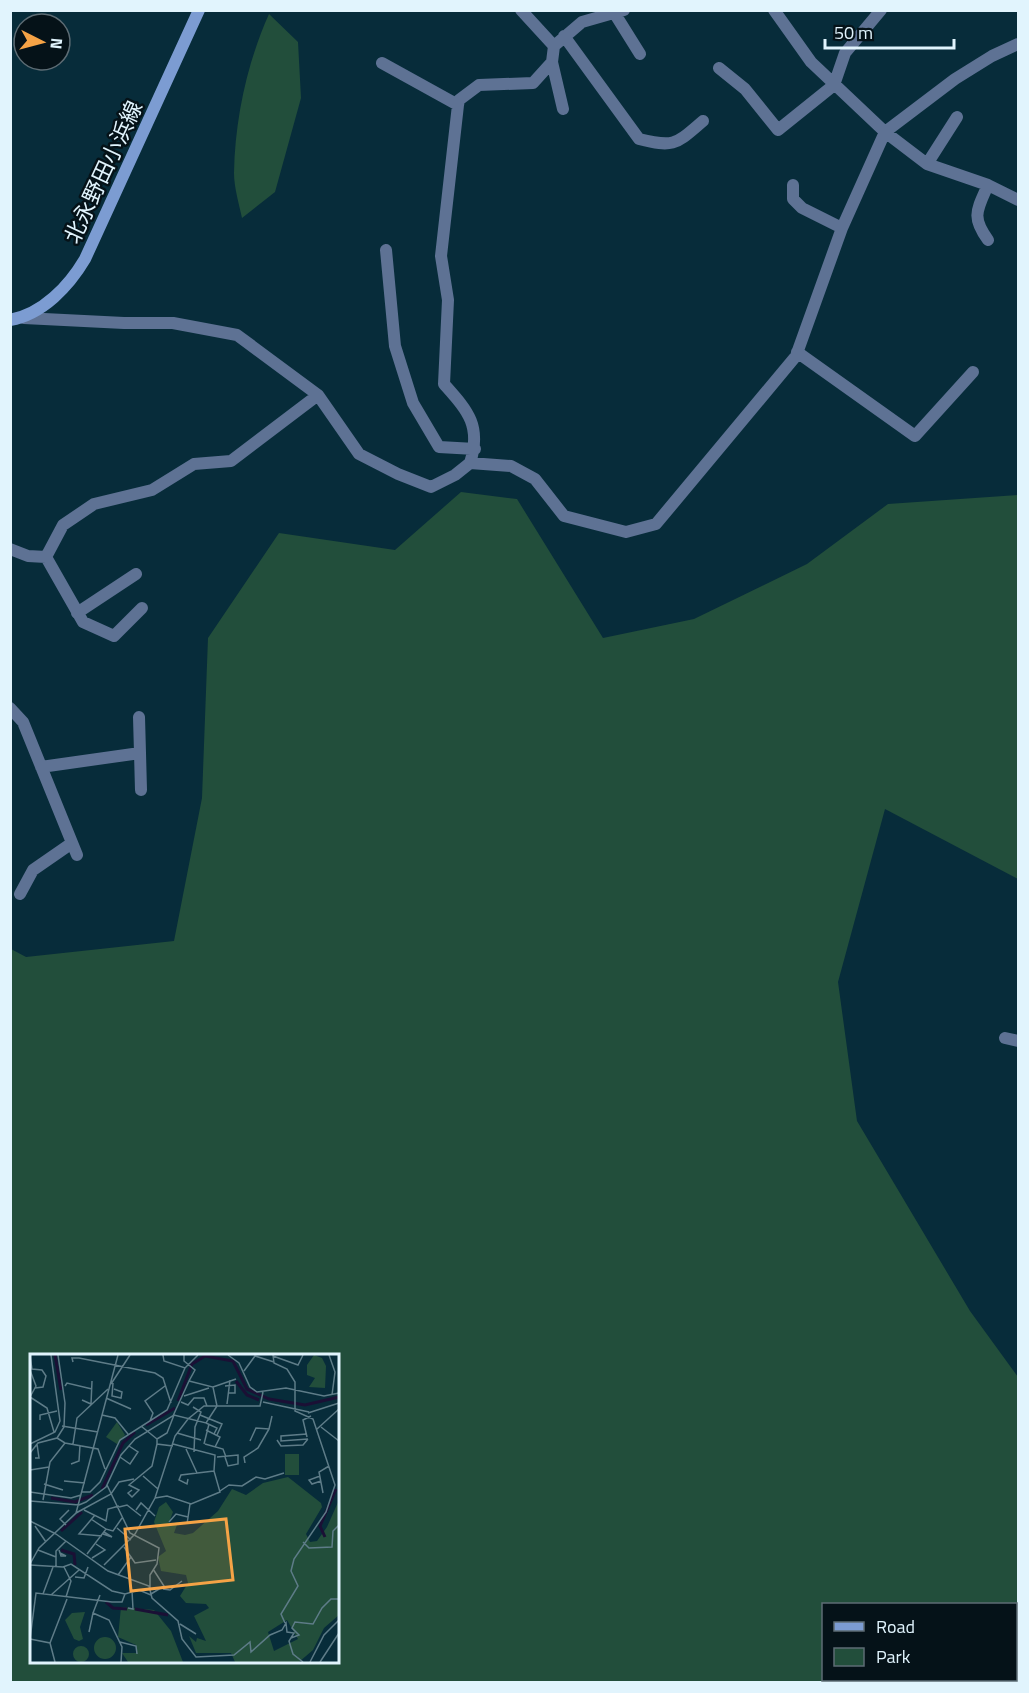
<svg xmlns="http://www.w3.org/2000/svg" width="1029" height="1693" font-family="'Titillium Web','Noto Sans JP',sans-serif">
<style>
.green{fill:#224e3b;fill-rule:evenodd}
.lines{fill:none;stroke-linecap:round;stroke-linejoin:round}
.street{stroke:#5e7294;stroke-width:12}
.secondary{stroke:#7c9cd2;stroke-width:12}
.labels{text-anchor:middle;stroke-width:5;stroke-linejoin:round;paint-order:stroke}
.street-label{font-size:22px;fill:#e1f4fd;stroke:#051218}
.inset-river{fill:none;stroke:#1b1035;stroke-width:3}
.inset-road{fill:none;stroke:#5e7c88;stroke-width:1.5}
.view{fill:#f5a346;fill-opacity:0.15;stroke:#f5a346;stroke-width:3}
.inset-edge{fill:none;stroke:#e1f4fd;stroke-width:3}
</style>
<rect width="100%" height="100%" fill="#072c3a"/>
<path class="green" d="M 269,14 L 298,42 L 301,98 L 275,192 L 242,218 C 239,204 234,187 234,173 C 235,119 247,63 269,14 Z
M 461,492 L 517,499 L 603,638 L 694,619 L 807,564 L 888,504 L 1018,495 L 1018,879 L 885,809 L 838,982 L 857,1121 L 970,1311 L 1018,1377 L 1018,1682 L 11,1682 L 11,949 L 26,957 L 174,941 L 202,798 L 208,638 L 279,533 L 395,550 ZM 32,1356 L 338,1356 L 338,1662 L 32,1662 ZM 824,1604 L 1016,1604 L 1016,1680 L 824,1680 Z"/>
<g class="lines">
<path class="street" d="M 521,10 L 554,46 L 582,22 L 624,10
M 774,10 L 811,62 L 885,132 L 927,164 L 988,185 L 1018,200
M 615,14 L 640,54
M 564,36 L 639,139 C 675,148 676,144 703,121
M 552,62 L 563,109
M 382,63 L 458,105
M 719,68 L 745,89 L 778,130 L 834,85 L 845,53 L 881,10
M 927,164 L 957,117
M 793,185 L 793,199 L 802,208 L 842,228
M 988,185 C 977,210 971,217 988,240
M 386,250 L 395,346 L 413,403 L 439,447 L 475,449
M 24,318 L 124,323 L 173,323 L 237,335 L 318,395 L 359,454 L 398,474 L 431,487 L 455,475 L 470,463 L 511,466 L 535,479 L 564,516 L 626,532 L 656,524 L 796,356 L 842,228 L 885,132 L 955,79 L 992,56 L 1018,44
M 797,352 L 915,436 L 973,372
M 470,463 C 482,425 467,410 444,384 L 448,300 L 441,256 L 458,105 L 459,100 L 479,85 L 533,83 L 552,62 L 554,46
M 10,549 L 28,556 L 46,557 L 63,525 L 94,504 L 152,490 L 194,464 L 231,461 L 318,395
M 46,557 L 83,622 L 114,636 L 142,608
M 77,613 L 136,574
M 10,708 L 23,722 L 77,855
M 140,753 L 141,790
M 41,767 L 140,753 L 139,717
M 20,894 L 33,870 L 72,843
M 1005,1038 L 1018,1041"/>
<path class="secondary" d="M 10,320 C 43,314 69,286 85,259 L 199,10"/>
</g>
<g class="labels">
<g class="street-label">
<text transform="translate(103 172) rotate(-65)" y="8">北永野田小浜線</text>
</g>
</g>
<g transform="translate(30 1354)">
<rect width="309" height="309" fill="#072c3a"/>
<path d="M 284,1 L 292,4 L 296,12 L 295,34 L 279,33 L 285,24 L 277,21 L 277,11 ZM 87,68 L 95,81 L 87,90 L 76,83 ZM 255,100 L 269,100 L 269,121 L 255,121 ZM 258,123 L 291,149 L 292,153 L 276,180 L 280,188 L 287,187 L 297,173 L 309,146 L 309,261 L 294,274 L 283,296 L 269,308 L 205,308 L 201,299 L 166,299 L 159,282 L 166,288 L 167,284 L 176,287 L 164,262 L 179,254 L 176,250 L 156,249 L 150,242 L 158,229 L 156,221 L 131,217 L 128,203 L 136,197 L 124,168 L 129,153 L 136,148 L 143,158 L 138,171 L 148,168 L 144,179 L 155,181 L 163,179 L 188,157 L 202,135 L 216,141 L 233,129 ZM 257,266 L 268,285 L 244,297 L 238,278 ZM 91,253 L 124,256 L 141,277 L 153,308 L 98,308 L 92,299 L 106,299 L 106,291 L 88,283 ZM 55,258 L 50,273 L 53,285 L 49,287 L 44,285 L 35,266 L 42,259 ZM64 294a11 11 0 1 1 22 0a11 11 0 1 1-22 0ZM43 300a8 8 0 1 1 16 0a8 8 0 1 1-16 0Z" fill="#224e3b" fill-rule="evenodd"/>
<path class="inset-river" d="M 25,1 L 31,36M 206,27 L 217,41 L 229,46M 148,47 L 162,10 L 175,2 L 203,7 L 217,35 L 239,45 L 275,51 L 309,43M 116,71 L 145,54M 72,135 L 93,89 L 105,78M 21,144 L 45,148 L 63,141M 31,177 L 52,158M 295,183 L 290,172 L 306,135M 31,196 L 44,200 L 45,211M 76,248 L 83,254 L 97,255M 105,255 L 138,261"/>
<path class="inset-road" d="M 133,1 L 134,7 L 155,14 L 168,1M 154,1 L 154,7 L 165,16 L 159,27 L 183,33 L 187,52M 198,1 L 209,9 L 220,33 L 227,38 L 256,34 L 294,42 L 309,39M 243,1 L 244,9 L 257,15 L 265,28 L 265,57 L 283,65 L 305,131 L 296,158 L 264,205 L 261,217 L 268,232 L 251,260 L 255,269M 299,1 L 305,18 L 302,41M 0,2 L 2,15 L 12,16 L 16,22 L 13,33 L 5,34M 243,2 L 268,11 L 273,1M 43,8 L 42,4 L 49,4 L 125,19 L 133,24 L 141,49M 0,16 L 6,32 L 0,43M 214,17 L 225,2 L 244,8M 83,29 L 82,42 L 91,44 L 92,38 L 84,35M 81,30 L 100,1M 35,32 L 37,29 L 62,35M 195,32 L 205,31 L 205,39 L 199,39M 183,33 L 206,25M 154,42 L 179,34M 0,43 L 17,54 L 24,78M 76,44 L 101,55M 52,46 L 61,50 L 62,27M 151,48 L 158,51 L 164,44 L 174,44 L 177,52M 233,48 L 279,58M 197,50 L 200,26M 163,53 L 171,58 L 165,73 L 164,98M 278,59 L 309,49M 72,61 L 85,64 L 98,80M 170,61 L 192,70 L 187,81M 143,62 L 159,27M 10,66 L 10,61 L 27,57M 120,67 L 123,59 L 115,47 L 135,32M 176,69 L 187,74 L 184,80M 32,72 L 68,78M 111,72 L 127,85 L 127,90 L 143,92M 291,73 L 309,87M 287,75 L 309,55M 176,76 L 190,83 L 185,93M 147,79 L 171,86M 277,80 L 251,82 L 251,87 L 278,85M 277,83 L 273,66 L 281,62M 27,84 L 35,89 L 68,95 L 75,115M 127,85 L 137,79 L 144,61M 247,86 L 251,92 L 273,91 L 278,85M 220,87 L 226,74 L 239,75 L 242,62M 0,90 L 25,78 L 30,67 L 21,1M 43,90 L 47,64 L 78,35M 174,90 L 179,70M 175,90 L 193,95 L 196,103M 156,95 L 167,119M 0,99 L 8,89 L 27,84 L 34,73 L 35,49 L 28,1M 90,103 L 100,110 L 108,98 L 99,92M 187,103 L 208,101 L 208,110 L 198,112 L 195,103M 5,104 L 9,104 L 7,90M 215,109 L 214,103 L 228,94 L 239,75M 41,110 L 49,107 L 50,91M 0,116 L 19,113M 113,122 L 128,135M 290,122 L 279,126 L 282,130 L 291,127M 158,125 L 157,130 L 149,126 L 151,121 L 184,117M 34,127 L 55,129M 14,130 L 33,136M 77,131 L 100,179 L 129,194 L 127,210 L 120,221 L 120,234M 102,136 L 98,139 L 102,143 L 109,136 L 99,131 L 122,112 L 127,90M 190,137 L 199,131 L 212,132 L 226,123 L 235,125 L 254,119M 0,138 L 41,144 L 51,141M 52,138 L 60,138 L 70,128 L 90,86 L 137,56 L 155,14M 293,139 L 289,118 L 299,112M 125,144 L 137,142 L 161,150 L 190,138 L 184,117 L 185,101 L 143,90M 13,146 L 20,108 L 35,89M 0,147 L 49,151 L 56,148 L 76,133 L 91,101 L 105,85 L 144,61 L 176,69 L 187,52M 89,153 L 97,151 L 111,162M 54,156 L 76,167 L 78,155 L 89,152M 106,156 L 111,149 L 125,162M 46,159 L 81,140 L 89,128 L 104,125M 65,161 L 49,180 L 72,182M 61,165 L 76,175M 0,167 L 26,180M 139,168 L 146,160 L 158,163M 157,170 L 160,150M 36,171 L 30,165 L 39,156M 5,172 L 16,188M 87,174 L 101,186M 26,180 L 78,217 L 119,232 L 122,244 L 148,267 L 152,285 L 166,303 L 204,301 L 220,288 L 221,298 L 240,281 L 252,276 L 256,269 L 257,278 L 264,279 L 259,287 L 263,300 L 273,308M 73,180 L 82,183 L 74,178M 273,188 L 279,194 L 302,193 L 303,177 L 309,171M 8,196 L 26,203M 29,196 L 31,202 L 36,202 L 30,199M 57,200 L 76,175 L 83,177 L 92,164M 101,203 L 105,209 L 126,206M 62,204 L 75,196 L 66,190M 0,210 L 9,194 L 46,159 L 88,1M 0,211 L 33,213 L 41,210 L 82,237 L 95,240 L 109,236 L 121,241M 74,211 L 105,180 L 125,144 L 145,82 L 158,65 L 174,52 L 230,52 L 233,38M 26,213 L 26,197 L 36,187M 34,213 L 41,227 L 36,243M 88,221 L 101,203 L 94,193M 45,223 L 54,224 L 58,213M 133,235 L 140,236 L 152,227M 13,240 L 23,213M 121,240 L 134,232 L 123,215M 21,241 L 49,216M 70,241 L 63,259 L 79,266 L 92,293 L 91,308M 98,254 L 103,255 L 102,237M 150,270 L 166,280M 59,278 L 63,259M 261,284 L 269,281 L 262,274 L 265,268 L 283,270 L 292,254 L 301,245 L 309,245M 0,285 L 6,239 L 82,248 L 92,248 L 95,240M 0,285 L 20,289 L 25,308M 90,288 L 106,292 L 107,300M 20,289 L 37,245M 280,308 L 294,281 L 309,266M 290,308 L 309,279"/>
<path class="view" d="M 196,165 L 203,226 L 101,237 L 95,175 Z"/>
<rect width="309" height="309" class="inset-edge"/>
</g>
<rect width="1029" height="1693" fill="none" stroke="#e1f4fd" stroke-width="24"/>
<rect x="822" y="1603" width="195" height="78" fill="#051218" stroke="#5d6c74" stroke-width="1.5"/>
<rect x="834" y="1622" width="30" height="9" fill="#7c9cd2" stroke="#5d6c74" stroke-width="1.5"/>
<text x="876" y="1633" font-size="18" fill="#e1f4fd">Road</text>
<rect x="834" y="1648" width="30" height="18" fill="#224e3b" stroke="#5d6c74" stroke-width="1.5"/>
<text x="876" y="1663" font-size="18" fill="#e1f4fd">Park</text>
<g transform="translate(42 42) rotate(96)"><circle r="28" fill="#051218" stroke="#5d6c74" stroke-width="1.5"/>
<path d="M0-4.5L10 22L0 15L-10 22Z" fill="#f5a346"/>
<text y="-9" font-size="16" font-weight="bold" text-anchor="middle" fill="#e1f4fd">N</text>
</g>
<path d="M825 39v9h129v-9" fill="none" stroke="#e1f4fd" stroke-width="3"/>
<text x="834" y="39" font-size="18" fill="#e1f4fd" stroke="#051218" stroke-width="4.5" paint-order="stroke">50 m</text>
</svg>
